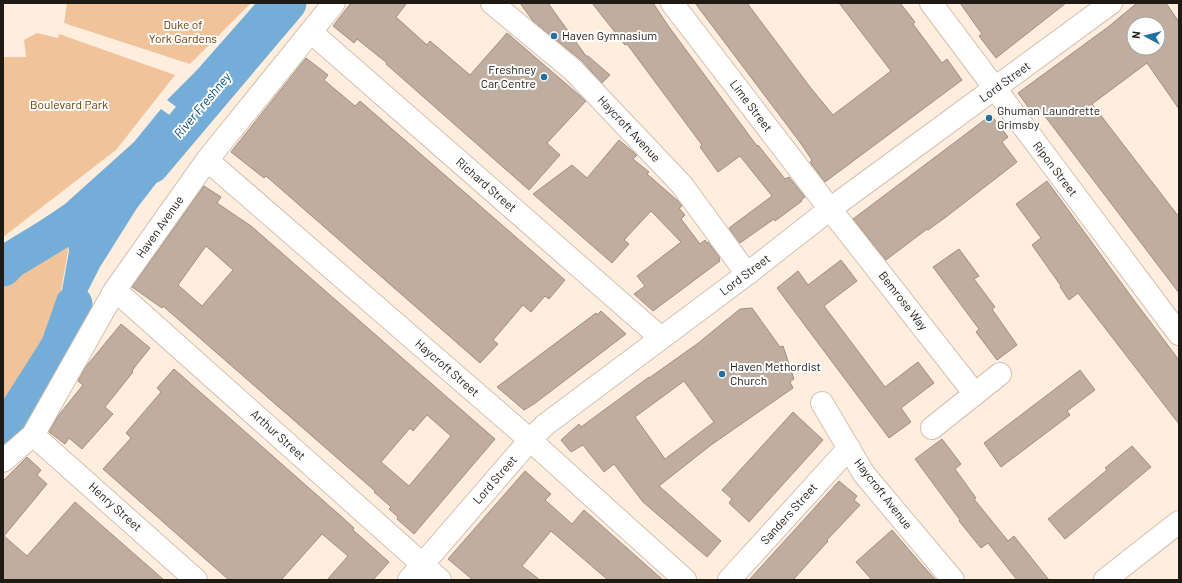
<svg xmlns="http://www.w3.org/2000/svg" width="1182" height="583" font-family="Barlow,sans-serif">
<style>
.green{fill:#f0c39b}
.water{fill:#74add7}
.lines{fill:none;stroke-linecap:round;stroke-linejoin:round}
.river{stroke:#74add7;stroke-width:37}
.building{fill:#bfaea0;stroke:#a09082;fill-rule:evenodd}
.minor-casing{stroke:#d2c1b2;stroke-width:24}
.minor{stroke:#fff;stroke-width:22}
.poi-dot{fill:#2070a1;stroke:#fefefe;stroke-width:1.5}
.labels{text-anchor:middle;stroke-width:4;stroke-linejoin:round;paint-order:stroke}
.park-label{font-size:12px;fill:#6d3d01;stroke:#fefefe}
.poi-label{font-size:12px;fill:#201a15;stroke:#fefefe;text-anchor:start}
.street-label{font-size:12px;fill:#201a15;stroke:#fefefe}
.water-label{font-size:13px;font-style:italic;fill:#044d75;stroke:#fefefe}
</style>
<rect width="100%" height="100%" fill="#ffedde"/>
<path class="green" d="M 67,3 L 251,3 L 190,64 L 64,23 Z
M 37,33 L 58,38 L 59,34 L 175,75 L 116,150 L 3,237 L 3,57 L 26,57 L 24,40 Z
M 66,234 L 68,251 L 60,296 L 44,345 L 28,371 L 3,403 L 3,270 L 11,261 L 44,241 Z"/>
<path class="water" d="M 256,3 L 302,3 L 200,125 L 167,100 L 197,70 Z
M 161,109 L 195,133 L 137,208 L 100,267 L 59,347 L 3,435 L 3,404 L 29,371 L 45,345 L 61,296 L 69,251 L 66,233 C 43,241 20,251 3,268 L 3,246 L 65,204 L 134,142 Z"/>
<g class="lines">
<path class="river" d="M 151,165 L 288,3
M 3,268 L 11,260 L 87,214
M 3,435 L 59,347 L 74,304"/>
</g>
<path class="building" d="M 351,3 L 407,3 L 396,17 L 427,45 L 430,41 L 470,75 L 507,33 L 586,101 L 547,143 L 560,155 L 529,190 L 386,64 L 387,63 L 357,39 L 354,43 L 333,26 Z
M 520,3 L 548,3 L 586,56 L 588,56 L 610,75 L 602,83 L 581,60 L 533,21 Z
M 592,3 L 653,3 L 669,27 L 757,146 L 758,145 L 785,179 L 789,177 L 805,197 L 801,200 L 802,201 L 775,221 L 774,219 L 740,243 L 729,228 L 772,196 L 740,156 L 718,172 L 700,147 L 702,145 L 627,44 L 625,45 Z
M 695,3 L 747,3 L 810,87 L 833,115 L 891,71 L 839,3 L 900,3 L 915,22 L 913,24 L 942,63 L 947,59 L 962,80 L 825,182 L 810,162 L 812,160 L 799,141 Z
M 960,3 L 1066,3 L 996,58 L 979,36 L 982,34 Z
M 1137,3 L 1166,3 L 1179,22 L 1179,109 L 1147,63 L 1092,104 L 1179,217 L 1179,293 L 1041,111 L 1034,115 L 1018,93 L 1108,27 ZM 1134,24 L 1158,24 L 1158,48 L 1134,48 Z
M 306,58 L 328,75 L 324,80 L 355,106 L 360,101 L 565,280 L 549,299 L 545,296 L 531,312 L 523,305 L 493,340 L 498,344 L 480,363 L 266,176 L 264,178 L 231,152 Z
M 991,115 L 1008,137 L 1002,142 L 1017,162 L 946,217 L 928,230 L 927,229 L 886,260 L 853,219 Z
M 619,140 L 637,155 L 633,159 L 649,172 L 647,174 L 677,200 L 682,206 L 679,208 L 685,215 L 681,219 L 700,244 L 705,240 L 707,243 L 708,242 L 720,258 L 719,259 L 720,261 L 653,311 L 634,294 L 645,286 L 637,276 L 681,242 L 651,211 L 624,240 L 629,244 L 612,263 L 533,194 L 572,165 L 587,178 Z
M 1047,181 L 1136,303 L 1179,360 L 1179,424 L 1078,293 L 1069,300 L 1060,287 L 1061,286 L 1032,245 L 1041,238 L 1016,204 Z
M 204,186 L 221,197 L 217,203 L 251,226 L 495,439 L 414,534 L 397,519 L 398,517 L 389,509 L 391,507 L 374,492 L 375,491 L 163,306 L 162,308 L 132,287 ZM 206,246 L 233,270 L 202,306 L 178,285 ZM 427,415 L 451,436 L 409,486 L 381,462 L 410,428 L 413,431 Z
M 959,249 L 979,276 L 974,279 L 995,307 L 992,309 L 1017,345 L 997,360 L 976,332 L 979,329 L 933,267 Z
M 841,260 L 857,281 L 824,306 L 885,387 L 918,362 L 934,383 L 901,408 L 911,422 L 889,438 L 777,288 L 798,271 L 808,285 Z
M 752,308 L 780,347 L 783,346 L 794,379 L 790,382 L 793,388 L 711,445 L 659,486 L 721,541 L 707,557 L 643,502 L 614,464 L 604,472 L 583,445 L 571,452 L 561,440 L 579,424 L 581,427 L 649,377 L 649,378 L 697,344 L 740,309 ZM 684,381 L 714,422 L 665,459 L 635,417 Z
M 601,311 L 626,334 L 534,404 L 524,410 L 497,387 L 596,313 L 597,315 Z
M 121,324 L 150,348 L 137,364 L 132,371 L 133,372 L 105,407 L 113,414 L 82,449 L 69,438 L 65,444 L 49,432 L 58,416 L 83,385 L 78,381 L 84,369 Z
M 174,369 L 343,518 L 354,528 L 353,530 L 389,562 L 373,580 L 327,580 L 348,556 L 322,534 L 281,580 L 229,580 L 103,469 L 131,438 L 126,433 L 161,392 L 157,388 Z
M 1080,370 L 1095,390 L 1067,411 L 1070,415 L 1001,467 L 984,443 Z
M 793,412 L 823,440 L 749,522 L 729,503 L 732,499 L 722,490 Z
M 942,439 L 961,464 L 955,469 L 976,498 L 974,499 L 1008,541 L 1014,536 L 1049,580 L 1017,580 L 988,543 L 981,548 L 959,521 L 960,520 L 915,459 Z
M 1132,446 L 1151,467 L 1065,539 L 1048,519 L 1107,470 L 1105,468 Z
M 27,457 L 41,470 L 37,475 L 47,484 L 4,536 L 27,556 L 75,502 L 164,580 L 3,580 L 3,481 Z
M 525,471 L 551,494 L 545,500 L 572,524 L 584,510 L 663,580 L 608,580 L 551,531 L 522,566 L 540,580 L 473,580 L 448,559 Z
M 839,481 L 857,496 L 854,500 L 860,505 L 827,540 L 828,541 L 793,580 L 749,580 Z
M 892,530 L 923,566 L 936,580 L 872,580 L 856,562 Z"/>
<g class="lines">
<g class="minor-casing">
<path id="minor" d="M 492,3 L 573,70 L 682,185 L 747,274
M 672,3 L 830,209 L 975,394
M 931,3 L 1179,334
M 311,32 L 661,338
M 207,160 L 530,440 L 685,580
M 115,290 L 440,580
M 822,403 L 864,474 L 953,580
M 932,428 L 1000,374
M 33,435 L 196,580
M 3,461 L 33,435 L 115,290 L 207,160 L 334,3
M 409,580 L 530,440 L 545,425 L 747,274 L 830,209 L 1111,3
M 729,580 L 849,448
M 1105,580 L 1179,522"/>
</g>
<use href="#minor" class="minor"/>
</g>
<g class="poi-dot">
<circle cx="554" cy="36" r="4"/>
<circle cx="544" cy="77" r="4"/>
<circle cx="989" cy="118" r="4"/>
<circle cx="722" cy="374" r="4"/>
</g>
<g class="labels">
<g class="park-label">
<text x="183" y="29">Duke of<tspan x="183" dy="14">York Gardens</tspan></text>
<text x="69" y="109">Boulevard Park</text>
</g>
<g class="poi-label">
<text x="562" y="40">Haven Gymnasium</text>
<text x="536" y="74" text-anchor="end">Freshney<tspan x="536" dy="14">Car Centre</tspan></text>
<text x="997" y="115">Ghuman Laundrette<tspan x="997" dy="14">Grimsby</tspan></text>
<text x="730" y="371">Haven Methordist<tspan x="730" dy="14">Church</tspan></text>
</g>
<g class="street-label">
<text transform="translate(1005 82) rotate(-36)" y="4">Lord Street</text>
<text transform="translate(751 106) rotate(53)" y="4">Lime Street</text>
<text transform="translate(629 129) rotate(47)" y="4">Haycroft Avenue</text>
<text transform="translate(1055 169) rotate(53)" y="4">Ripon Street</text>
<text transform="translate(486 185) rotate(41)" y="4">Richard Street</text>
<text transform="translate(160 227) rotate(-55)" y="4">Haven Avenue</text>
<text transform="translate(745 275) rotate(-37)" y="4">Lord Street</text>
<text transform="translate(903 301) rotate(52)" y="4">Bemrose Way</text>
<text transform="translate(447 368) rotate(41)" y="4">Haycroft Street</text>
<text transform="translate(278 435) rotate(42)" y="4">Arthur Street</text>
<text transform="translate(495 480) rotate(-49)" y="4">Lord Street</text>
<text transform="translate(883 494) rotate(52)" y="4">Haycroft Avenue</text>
<text transform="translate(115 507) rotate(42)" y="4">Henry Street</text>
<text transform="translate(789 514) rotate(-48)" y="4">Sanders Street</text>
</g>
<g class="water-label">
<text transform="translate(202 105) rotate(-50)" y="5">River Freshney</text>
</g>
</g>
<rect width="1182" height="583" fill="none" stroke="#201a15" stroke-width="8"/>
<g transform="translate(1146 36) rotate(277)"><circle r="19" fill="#fefefe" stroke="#a5a3a1"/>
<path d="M0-3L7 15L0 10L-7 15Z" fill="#2070a1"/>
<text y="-6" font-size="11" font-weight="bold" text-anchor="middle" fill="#201a15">N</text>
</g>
</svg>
